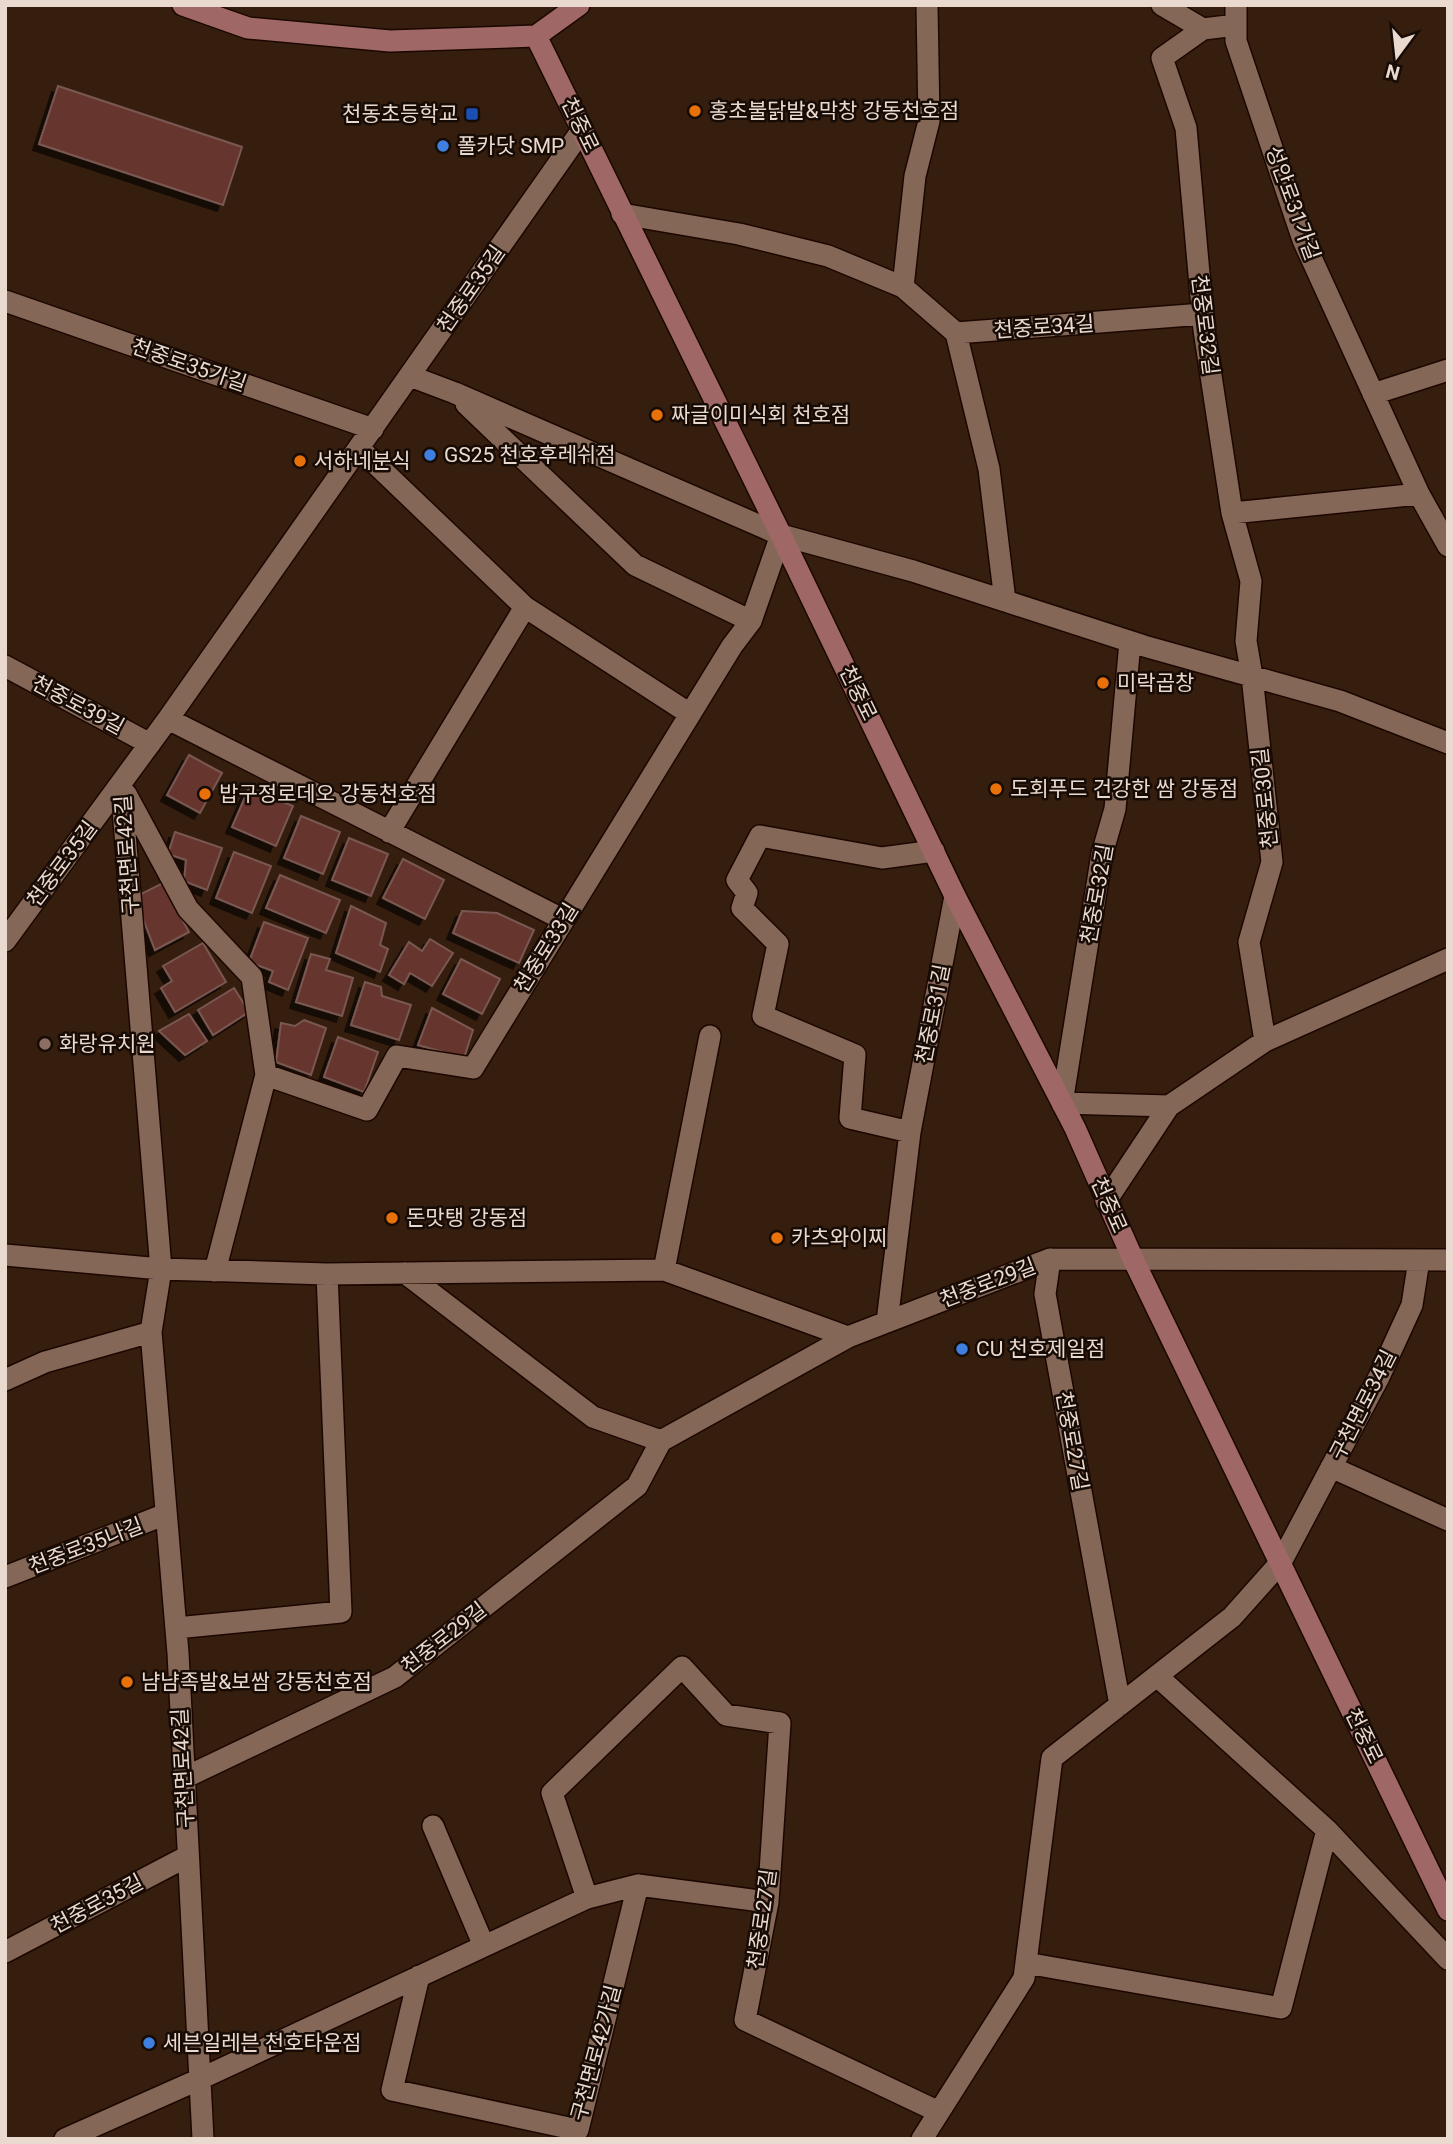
<svg xmlns="http://www.w3.org/2000/svg" width="1453" height="2144" font-family="Roboto,'Noto Sans KR',sans-serif">
<style>
.building{fill:#66352d;stroke:#795852;stroke-width:2;filter:url(#shadow)}
.lines{fill:none;stroke-linecap:round;stroke-linejoin:round}
.street-casing{stroke:#1c0700;stroke-width:24}
.secondary-casing{stroke:#1c0700;stroke-width:24}
.street{stroke:#846757;stroke-width:21}
.secondary{stroke:#9f6866;stroke-width:21}
.food-dot{fill:#e8710a;stroke:#160b05;stroke-width:2.5}
.transit-dot{fill:#1a4fb4;stroke:#160b05;stroke-width:2.5}
.shop-dot{fill:#3f7fe0;stroke:#160b05;stroke-width:2.5}
.education-dot{fill:#8d6e63;stroke:#160b05;stroke-width:2.5}
.labels{text-anchor:middle;stroke-width:5;stroke-linejoin:round;paint-order:stroke}
.poi-label{font-size:21px;fill:#ead9cf;stroke:#160b05;text-anchor:start}
.street-label{font-size:21px;fill:#ead9cf;stroke:#160b05}
</style>
<defs>
<filter id="shadow"><feDropShadow dx="-6" dy="6" stdDeviation="0" flood-color="#0009"/></filter>
</defs>
<rect width="100%" height="100%" fill="#361e0f"/>
<path class="building" d="M 58,86 L 242,147 L 223,205 L 39,144 Z
M 189,755 L 222,773 L 200,813 L 167,795 Z
M 249,788 L 293,806 L 276,846 L 232,827 Z
M 301,816 L 340,832 L 323,874 L 284,858 Z
M 175,832 L 222,848 L 207,890 L 184,881 L 186,860 L 168,854 Z
M 349,838 L 388,854 L 371,896 L 332,880 Z
M 234,852 L 271,866 L 252,913 L 216,898 Z
M 403,859 L 444,880 L 425,919 L 383,898 Z
M 280,875 L 340,900 L 326,933 L 266,908 Z
M 163,883 L 189,932 L 155,950 L 142,916 L 141,894 Z
M 351,906 L 386,923 L 380,945 L 388,949 L 380,972 L 336,953 Z
M 462,911 L 497,913 L 534,930 L 519,963 L 453,933 Z
M 264,922 L 308,938 L 288,990 L 269,982 L 273,971 L 249,962 Z
M 430,939 L 453,953 L 432,986 L 410,973 L 404,984 L 389,975 L 409,942 L 422,951 Z
M 203,943 L 226,982 L 175,1012 L 161,988 L 172,981 L 163,966 Z
M 311,954 L 330,959 L 326,970 L 353,978 L 342,1016 L 296,1002 Z
M 461,959 L 500,979 L 482,1014 L 443,994 Z
M 365,982 L 381,987 L 382,996 L 411,1005 L 399,1040 L 351,1025 Z
M 234,988 L 249,1012 L 213,1035 L 198,1010 Z
M 432,1008 L 473,1030 L 464,1058 L 418,1045 Z
M 189,1014 L 207,1041 L 185,1055 L 159,1031 Z
M 304,1020 L 326,1028 L 311,1075 L 276,1062 L 281,1023 L 295,1026 Z
M 338,1037 L 378,1052 L 364,1092 L 324,1077 Z"/>
<g class="lines">
<g class="street-casing">
<path id="street" d="M 1162,5 L 1203,29
M 1236,5 L 1236,41 L 1303,240 L 1419,494 L 1448,546
M 1236,25 L 1203,29 L 1162,58 L 1186,128 L 1204,330 L 1232,513 L 1251,581 L 1246,641 L 1252,676 L 1272,862 L 1249,942 L 1265,1041
M 622,214 L 739,234 L 828,256 L 903,287 L 956,333 L 1203,314
M 903,287 L 915,176 L 929,121 L 927,5
M 5,301 L 373,429
M 956,333 L 989,469 L 1005,601
M 410,376 L 455,393 L 781,535 L 913,571 L 1144,646 L 1340,701 L 1448,743
M 1373,394 L 1448,370
M 466,404 L 635,565 L 751,621
M 360,449 L 525,607 L 690,714
M 1232,513 L 1419,494
M 1130,642 L 1115,809 L 1102,854 L 1062,1103 L 1169,1106
M 5,666 L 150,744
M 168,719 L 564,920
M 121,785 L 161,1269 L 151,1332 L 178,1653 L 203,2139
M 126,794 L 188,909 L 252,977 L 266,1075 L 215,1271
M 389,832 L 525,607
M 5,941 L 168,719 L 582,130
M 266,1075 L 367,1110 L 397,1056 L 473,1068 L 732,646 L 751,621 L 781,535
M 910,1132 L 850,1118 L 855,1055 L 763,1016 L 778,944 L 742,908 L 747,893 L 737,880 L 760,836 L 882,858 L 934,851
M 1106,1201 L 1169,1106 L 1265,1041 L 1448,959
M 5,1255 L 161,1269 L 327,1274 L 664,1270 L 848,1337 L 1050,1259 L 1448,1260
M 1050,1259 L 1045,1294 L 1120,1705
M 664,1270 L 710,1036
M 405,1273 L 593,1417 L 661,1441 L 848,1337
M 887,1322 L 910,1132 L 955,896
M 5,1380 L 45,1362 L 151,1332
M 1331,1467 L 1448,1520
M 5,1577 L 166,1514
M 176,1628 L 341,1612 L 327,1274
M 1157,1676 L 1327,1830 L 1448,1959
M 184,1778 L 395,1677 L 637,1486 L 661,1441
M 433,1826 L 484,1946
M 587,1898 L 552,1793 L 682,1667 L 726,1715 L 780,1723 L 768,1902 L 745,2020 L 939,2112
M 5,1952 L 188,1856
M 1026,1963 L 1281,2008 L 1327,1830
M 419,1976 L 392,2090 L 578,2130 L 638,1885
M 65,2139 L 200,2079 L 587,1898 L 638,1885 L 768,1902
M 922,2139 L 1024,1978 L 1052,1758 L 1232,1617 L 1281,1562 L 1379,1377 L 1412,1305 L 1419,1260"/>
</g>
<g class="secondary-casing">
<path id="secondary" d="M 183,5 L 248,28 L 390,41 L 536,36
M 536,36 L 781,535 L 955,896 L 1075,1128 L 1133,1259 L 1448,1910
M 536,36 L 579,5"/>
</g>
<use href="#street" class="street"/>
<use href="#secondary" class="secondary"/>
</g>
<g class="food-dot">
<circle cx="695" cy="111" r="7"/>
<circle cx="657" cy="415" r="7"/>
<circle cx="300" cy="461" r="7"/>
<circle cx="1103" cy="683" r="7"/>
<circle cx="996" cy="789" r="7"/>
<circle cx="205" cy="794" r="7"/>
<circle cx="392" cy="1218" r="7"/>
<circle cx="777" cy="1238" r="7"/>
<circle cx="127" cy="1682" r="7"/>
</g>
<rect class="transit-dot" x="465" y="107" width="14" height="14" rx="3.5"/>
<g class="shop-dot">
<circle cx="443" cy="146" r="7"/>
<circle cx="430" cy="455" r="7"/>
<circle cx="962" cy="1349" r="7"/>
<circle cx="149" cy="2043" r="7"/>
</g>
<circle class="education-dot" cx="45" cy="1044" r="7"/>
<g class="labels">
<g class="poi-label">
<text x="709" y="118">홍초불닭발&amp;막창 강동천호점</text>
<text x="458" y="121" text-anchor="end">천동초등학교</text>
<text x="457" y="153">폴카닷 SMP</text>
<text x="671" y="422">짜글이미식회 천호점</text>
<text x="444" y="462">GS25 천호후레쉬점</text>
<text x="314" y="468">서하네분식</text>
<text x="1117" y="690">미락곱창</text>
<text x="1010" y="796">도회푸드 건강한 쌈 강동점</text>
<text x="219" y="801">밥구정로데오 강동천호점</text>
<text x="59" y="1051">화랑유치원</text>
<text x="406" y="1225">돈맛탱 강동점</text>
<text x="791" y="1245">카츠와이찌</text>
<text x="976" y="1356">CU 천호제일점</text>
<text x="141" y="1689">냠냠족발&amp;보쌈 강동천호점</text>
<text x="163" y="2050">세븐일레븐 천호타운점</text>
</g>
<g class="street-label">
<text transform="translate(580 125) rotate(64)" y="7">천중로</text>
<text transform="translate(1293 203) rotate(70)" y="7">성안로31가길</text>
<text transform="translate(471 289) rotate(-55)" y="7">천중로35길</text>
<text transform="translate(1205 325) rotate(83)" y="7">천중로32길</text>
<text transform="translate(1044 327) rotate(-4)" y="7">천중로34길</text>
<text transform="translate(189 365) rotate(19)" y="7">천중로35가길</text>
<text transform="translate(858 693) rotate(64)" y="7">천중로</text>
<text transform="translate(78 705) rotate(28)" y="7">천중로39길</text>
<text transform="translate(1265 798) rotate(-96)" y="7">천중로30길</text>
<text transform="translate(127 855) rotate(-94)" y="7">구천면로42길</text>
<text transform="translate(62 864) rotate(-53)" y="7">천중로35길</text>
<text transform="translate(1097 894) rotate(-80)" y="7">천중로32길</text>
<text transform="translate(546 948) rotate(-58)" y="7">천중로33길</text>
<text transform="translate(933 1014) rotate(-79)" y="7">천중로31길</text>
<text transform="translate(1109 1205) rotate(66)" y="7">천중로</text>
<text transform="translate(988 1283) rotate(-21)" y="7">천중로29길</text>
<text transform="translate(1363 1405) rotate(-63)" y="7">구천면로34길</text>
<text transform="translate(1072 1441) rotate(80)" y="7">천중로27길</text>
<text transform="translate(86 1546) rotate(-21)" y="7">천중로35나길</text>
<text transform="translate(444 1638) rotate(-38)" y="7">천중로29길</text>
<text transform="translate(1364 1736) rotate(64)" y="7">천중로</text>
<text transform="translate(183 1768) rotate(-93)" y="7">구천면로42길</text>
<text transform="translate(97 1904) rotate(-28)" y="7">천중로35길</text>
<text transform="translate(762 1919) rotate(-82)" y="7">천중로27길</text>
<text transform="translate(596 2053) rotate(-75)" y="7">구천면로42가길</text>
</g>
</g>
<rect width="1453" height="2144" fill="none" stroke="#ead9cf" stroke-width="14"/>
<g transform="translate(1397 56) rotate(195)" stroke="#160b05" stroke-width="5" paint-order="stroke">
<path d="M0-5L12 26L0 18L-12 26Z" fill="#ead9cf"/>
<text y="-10" font-size="19" font-weight="bold" text-anchor="middle" fill="#ead9cf">N</text>
</g>
</svg>
